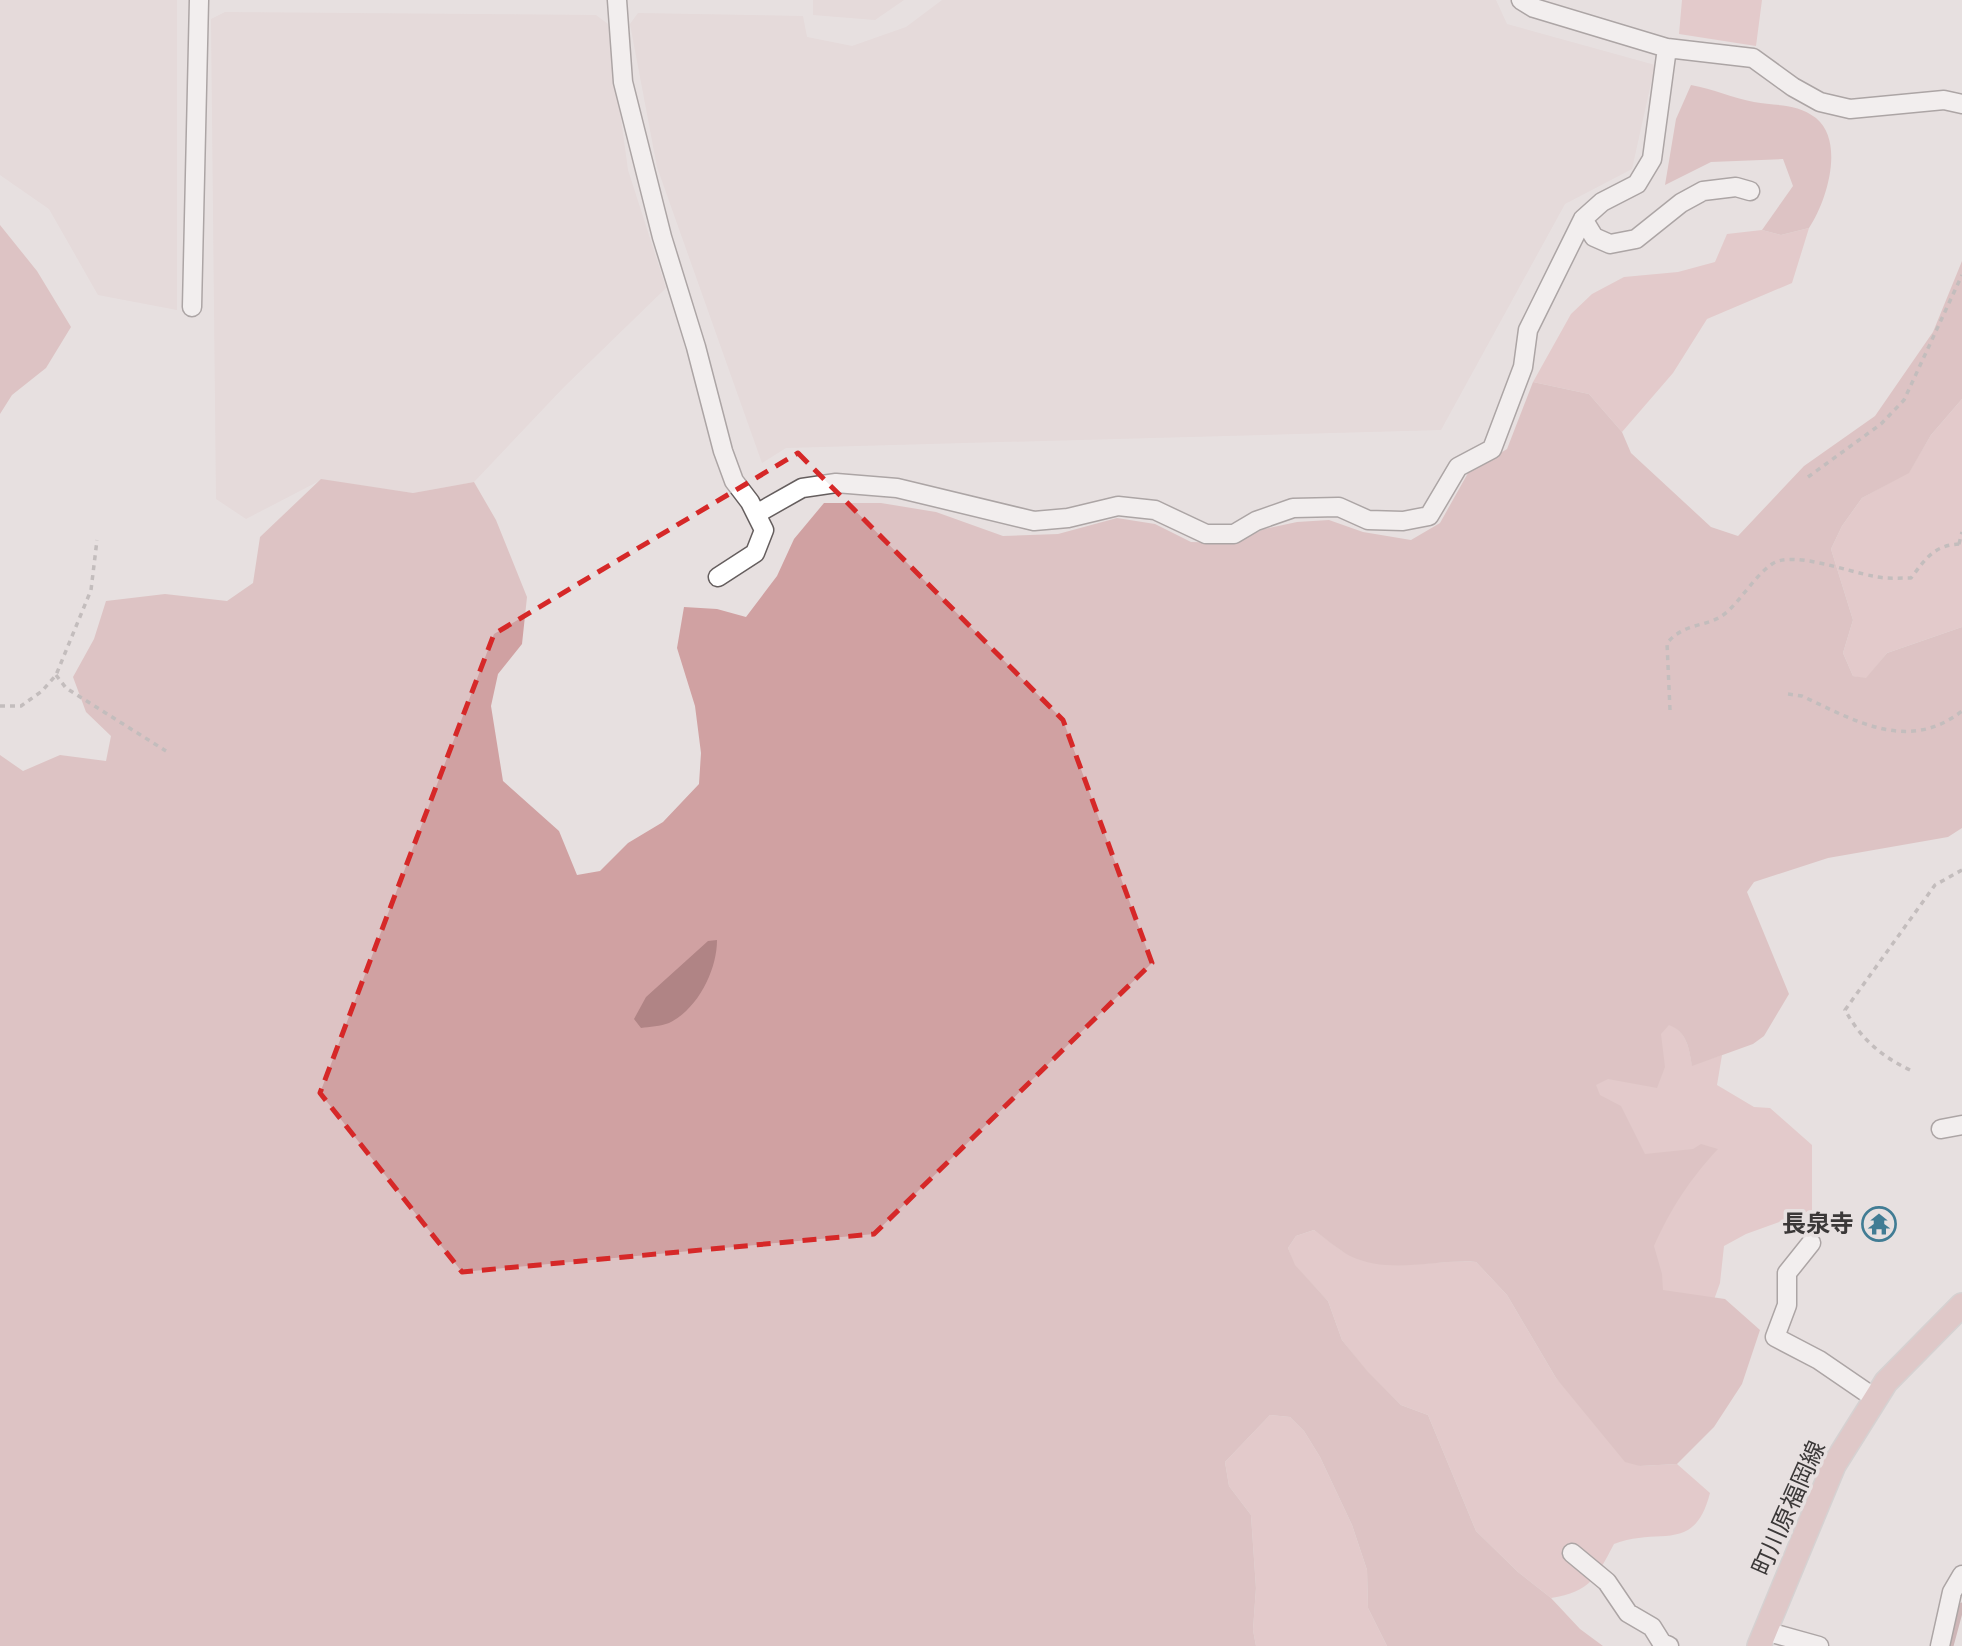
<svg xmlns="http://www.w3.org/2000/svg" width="1962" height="1646" font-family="Barlow,'Noto Sans JP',sans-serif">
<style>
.built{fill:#e2d2d2}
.green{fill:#ddb0b1}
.forest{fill:#d0a1a2}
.water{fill:#b08485}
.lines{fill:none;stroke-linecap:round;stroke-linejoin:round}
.stream{stroke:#b08485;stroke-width:5}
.minor-casing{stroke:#655e5e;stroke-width:21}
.major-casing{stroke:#c0bfbf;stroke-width:26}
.path{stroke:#989292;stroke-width:3.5;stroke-dasharray:5 5;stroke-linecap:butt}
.minor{stroke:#fff;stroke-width:18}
.major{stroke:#d5aaac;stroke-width:23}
.marked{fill:none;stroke:#d62828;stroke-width:5;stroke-dasharray:14 9;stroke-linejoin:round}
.labels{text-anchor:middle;stroke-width:7;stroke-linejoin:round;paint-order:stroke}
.poi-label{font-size:24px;font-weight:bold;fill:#3b3838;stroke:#e7e0e0;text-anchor:end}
.street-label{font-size:24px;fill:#3b3838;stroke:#e7e0e0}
</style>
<rect width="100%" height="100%" fill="#e7e0e0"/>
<path class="built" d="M 0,0 L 177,0 L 177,310 L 98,295 L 49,209 L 0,175 Z
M 813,0 L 904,0 L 875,20 L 813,15 Z
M 942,0 L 1496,0 L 1507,24 L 1655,65 L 1632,169 L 1565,204 L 1441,430 L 786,448 L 762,463 L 657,167 L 630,24 L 638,13 L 803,16 L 807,37 L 852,46 L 906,27 Z
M 225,12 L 596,15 L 608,24 L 628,170 L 666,288 L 564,387 L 474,482 L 413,493 L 321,480 L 246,519 L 216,499 L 211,19 Z"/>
<path class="green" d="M 1682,0 L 1762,0 L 1756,46 L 1679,34 Z
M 1809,228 L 1792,283 L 1707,319 L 1673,373 L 1622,432 L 1589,394 L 1533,382 L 1571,314 L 1592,294 L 1624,277 L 1678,272 L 1715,262 L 1727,234 L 1762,230 L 1781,235 Z
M 1962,399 L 1962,627 L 1887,653 L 1866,679 L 1853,676 L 1843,653 L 1853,620 L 1831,549 L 1842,526 L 1862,498 L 1909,472 L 1931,435 Z
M 1669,1024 C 1687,1032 1689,1048 1692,1065 L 1722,1055 L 1717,1085 L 1754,1107 L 1770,1108 L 1812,1145 L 1812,1210 L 1746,1234 L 1724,1246 L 1720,1283 L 1711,1308 L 1664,1301 L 1637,1164 L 1586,1100 L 1593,1077 L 1651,1030 Z
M 1314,1230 C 1325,1237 1338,1250 1350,1255 C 1391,1273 1434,1259 1476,1262 L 1507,1295 L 1556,1378 L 1640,1466 L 1677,1464 L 1710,1493 C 1694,1555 1660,1526 1614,1544 C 1597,1576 1591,1592 1551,1598 L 1518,1572 L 1476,1531 L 1428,1415 L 1401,1405 L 1368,1373 L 1342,1340 L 1328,1301 L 1294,1265 L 1288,1248 L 1296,1236 Z
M 1270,1415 L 1290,1417 L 1304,1431 L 1320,1457 L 1352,1525 L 1367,1570 L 1368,1608 L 1387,1646 L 1256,1646 L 1253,1630 L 1256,1588 L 1251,1515 L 1229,1486 L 1225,1462 Z"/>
<path class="forest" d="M 1691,85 C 1713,89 1733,98 1754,102 C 1775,106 1797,103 1816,118 C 1845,142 1827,201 1809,228 L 1781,235 L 1762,230 L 1793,186 L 1783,159 L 1711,162 L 1665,185 L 1676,119 Z
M 0,225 L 37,271 L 71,327 L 46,368 L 12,395 L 0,414 Z
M 1962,261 L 1962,399 L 1931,435 L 1909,473 L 1862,498 L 1842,526 L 1831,549 L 1853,620 L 1843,653 L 1853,676 L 1866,678 L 1887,653 L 1962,627 L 1962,828 L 1948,837 L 1828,858 L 1754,882 L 1747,892 L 1789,994 L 1764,1036 L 1753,1044 L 1692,1066 C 1689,1048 1687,1032 1669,1025 L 1661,1034 L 1665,1067 L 1657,1088 L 1608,1079 L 1596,1085 L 1600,1095 L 1621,1106 L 1645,1154 L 1693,1149 L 1701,1144 L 1718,1149 C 1690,1179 1671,1208 1654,1246 L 1662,1274 L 1663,1290 L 1725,1299 L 1760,1330 L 1742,1384 L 1714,1427 L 1677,1464 L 1640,1466 L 1625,1462 L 1556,1378 L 1507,1295 L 1476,1262 C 1434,1259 1390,1275 1350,1256 C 1337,1249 1325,1238 1314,1230 L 1296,1236 L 1288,1248 L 1295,1265 L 1328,1301 L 1342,1340 L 1368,1372 L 1401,1405 L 1428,1415 L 1476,1531 L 1518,1572 L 1551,1598 L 1580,1629 L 1603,1646 L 1387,1646 L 1368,1608 L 1367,1570 L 1352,1525 L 1320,1457 L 1304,1431 L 1290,1417 L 1270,1415 L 1225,1462 L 1229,1486 L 1251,1515 L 1256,1588 L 1253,1630 L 1256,1646 L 0,1646 L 0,755 L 23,771 L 60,755 L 106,761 L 111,736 L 86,712 L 73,677 L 94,639 L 106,601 L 165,594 L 227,601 L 253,583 L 260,537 L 321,479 L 413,493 L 474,482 L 496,520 L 527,597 L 522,644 L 498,674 L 491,706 L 503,781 L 559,831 L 577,875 L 600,871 L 628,843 L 663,822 L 699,784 L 701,753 L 695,706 L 677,648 L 684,607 L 717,609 L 746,617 L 777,576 L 794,539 L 824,503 L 881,503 L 936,512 L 1003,536 L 1058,534 L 1117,518 L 1155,524 L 1191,542 L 1234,543 L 1264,529 L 1297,522 L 1329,520 L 1363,532 L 1411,540 L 1440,523 L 1468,473 L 1507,449 L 1533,382 L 1589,394 L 1622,432 L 1631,453 L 1711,527 L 1738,536 L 1804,466 L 1875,416 L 1933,332 Z"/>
<path class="water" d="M 717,940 C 717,970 698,1009 669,1023 C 661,1026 649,1027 641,1028 L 634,1019 L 646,997 L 708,941 Z"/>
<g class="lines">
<path class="stream" d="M 1951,1646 L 1962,1605"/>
<g class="minor-casing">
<path id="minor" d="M 617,0 L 623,82 L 662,237 L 696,347 L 723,451 L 734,481 L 750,502 L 764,530 L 755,553 L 718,577
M 1521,0 L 1534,8 L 1667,48 L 1753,58 L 1793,87 L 1820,102 L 1850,109 L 1944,100 L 1962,104
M 1583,219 L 1594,237 L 1610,244 L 1636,239 L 1681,203 L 1703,191 L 1736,187 L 1750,191
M 192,307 L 199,0
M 756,514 L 802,488 L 836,483 L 897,488 L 1034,521 L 1068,518 L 1118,506 L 1155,510 L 1206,534 L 1234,534 L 1256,521 L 1293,508 L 1339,507 L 1368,520 L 1403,521 L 1429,516 L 1458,467 L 1492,449 L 1523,367 L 1528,330 L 1583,219 L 1602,202 L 1637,184 L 1652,159 L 1667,48
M 1941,1129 L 1962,1125
M 1811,1243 L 1787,1273 L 1787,1305 L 1775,1337 L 1819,1360 L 1876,1399
M 1572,1553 L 1607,1582 L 1628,1613 L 1652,1627 L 1662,1643 L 1669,1646
M 1765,1631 L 1819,1646
M 1940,1646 L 1952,1592 L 1962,1575"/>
</g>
<g class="major-casing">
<path id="major" d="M 1759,1646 L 1834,1465 L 1886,1382 L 1962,1305"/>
</g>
<path class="path" d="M 1808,477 L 1881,424 L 1904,400 L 1962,275
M 1959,544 L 1962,532
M 56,675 L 66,688 L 166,751
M 1788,694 L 1802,696 C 1855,721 1909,753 1962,711
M 0,706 L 21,706 L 42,691 L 56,675 L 91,590 L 97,540
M 1670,710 L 1667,643 C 1687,620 1709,629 1728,611 C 1743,597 1755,576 1772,564 C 1792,550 1849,572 1873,576 C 1885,579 1898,578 1911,578 C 1926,558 1935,544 1962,544
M 1910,1070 C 1881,1056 1861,1039 1845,1010 L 1935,885 L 1962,870"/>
<use href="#minor" class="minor"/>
<use href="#major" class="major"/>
</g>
<path d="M0 0H1962V1646H0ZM 798,453 L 1063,720 L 1152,963 L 874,1234 L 462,1272 L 320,1093 L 494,634 Z" fill="#e7e0e0" fill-opacity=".55" fill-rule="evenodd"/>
<path class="marked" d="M 798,453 L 1063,720 L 1152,963 L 874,1234 L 462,1272 L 320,1093 L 494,634 Z"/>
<defs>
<g id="temple-ring" transform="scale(1.75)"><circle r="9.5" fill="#e7e0e0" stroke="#417c94" stroke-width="1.5"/><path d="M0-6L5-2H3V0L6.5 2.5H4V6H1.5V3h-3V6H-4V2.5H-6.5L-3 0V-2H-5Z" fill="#417c94"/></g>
</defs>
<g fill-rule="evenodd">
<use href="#temple-ring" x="1879" y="1224"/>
</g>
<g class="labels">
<g class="poi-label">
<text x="1854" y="1232">長泉寺</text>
</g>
<g class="street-label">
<text transform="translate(1789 1508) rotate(-66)" y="8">町川原福岡線</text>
</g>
</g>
</svg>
